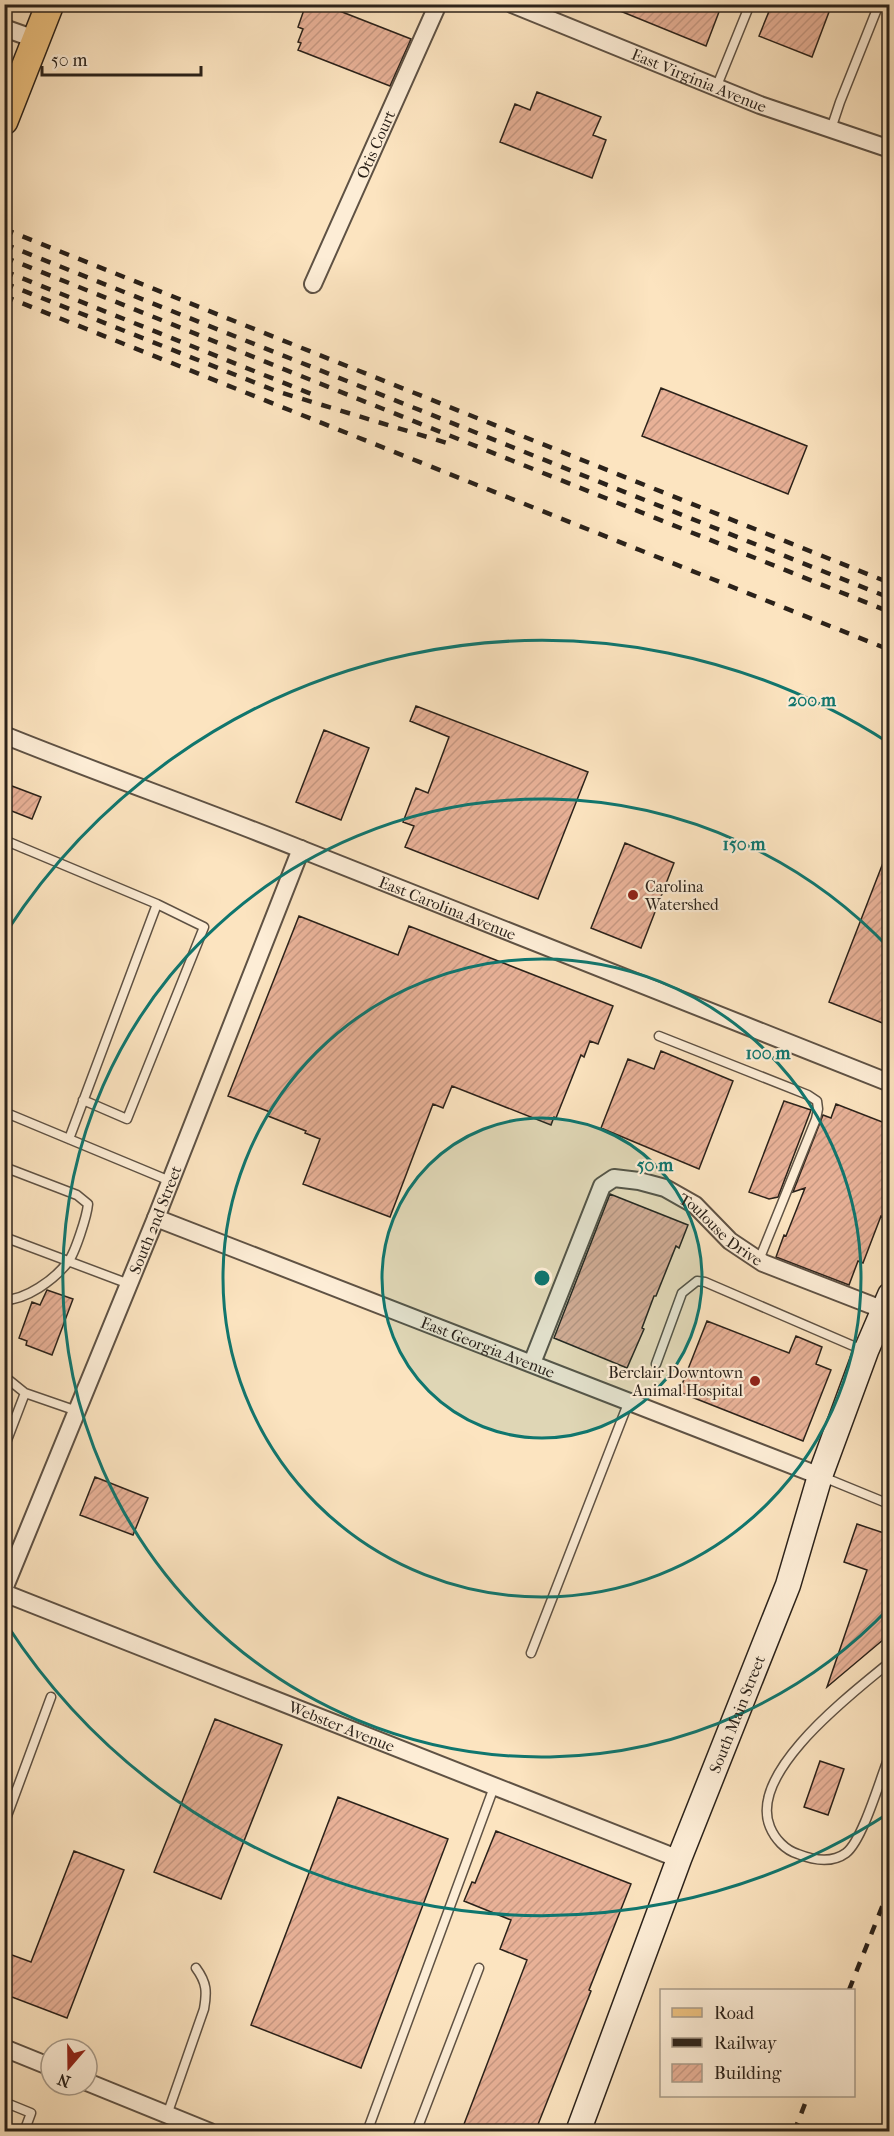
<svg xmlns="http://www.w3.org/2000/svg" width="894" height="2136" font-family="'IM FELL French Canon',serif">
<style>
.building{fill:url(#building-hatch);stroke:#2b221a;stroke-width:1.5}
.lines{fill:none;stroke-linecap:round;stroke-linejoin:round}
.lane-casing{stroke:#5f5244;stroke-width:11}
.street-casing{stroke:#5f5244;stroke-width:20}
.secondary-casing{stroke:#2b221a;stroke-width:27}
.primary-casing{stroke:#2b221a;stroke-width:30}
.lane{stroke:#fdedd6;stroke-width:8}
.street{stroke:#fdedd6;stroke-width:16}
.secondary{stroke:#fdedd6;stroke-width:24}
.primary{stroke:#eec280;stroke-width:27}
.rail{stroke:#2b221a;stroke-width:4.5;stroke-dasharray:10 10;stroke-linecap:butt}
.ring{fill:none;stroke:#0f766e;stroke-width:3}
.poi-dot{fill:#8f2418;stroke:#fdedd6;stroke-width:2}
.labels{text-anchor:middle;stroke-width:4.5;stroke-linejoin:round;paint-order:stroke}
.street-label{font-size:16px;fill:#2b221a;stroke:#fdedd6}
.poi-label{font-size:16px;fill:#2b221a;stroke:#fdedd6;text-anchor:start}
.centre{fill:#0f766e;stroke:#fdedd6;stroke-width:3}
.ring-label{font-size:18px;text-anchor:middle;font-weight:bold;fill:#0f766e;stroke:#fdedd6;stroke-width:4.5;stroke-linejoin:round;paint-order:stroke}
</style>
<defs>
<pattern id="building-hatch" width="6" height="6" patternUnits="userSpaceOnUse" patternTransform="scale(1.5)"><rect width="6" height="6" fill="#e8b197"/><path d="M-1 1l2-2M0 6l6-6M5 7l2-2" fill="none" stroke="#c79882"/></pattern>
</defs>
<rect width="100%" height="100%" fill="#fce4c0"/>
<filter id="stains"><feTurbulence type="fractalNoise" baseFrequency=".00333" numOctaves="4"/><feColorMatrix values="0 0 0 0 .2 0 0 0 0 .09 0 0 0 0 .02 0 0 0 .5 -.17"/></filter>
<radialGradient id="worn" r=".72"><stop offset=".6" stop-color="#630" stop-opacity="0"/><stop offset="1" stop-color="#630" stop-opacity=".3"/></radialGradient>
<path class="building" d="M 306,4 L 334,4 L 332,8 L 411,39 L 390,86 L 298,50 L 301,43 L 298,42 L 303,29 L 298,27 Z
M 603,4 L 722,4 L 706,46 Z
M 772,4 L 832,4 L 812,57 L 759,36 Z
M 537,92 L 601,117 L 593,135 L 606,140 L 592,178 L 500,142 L 515,104 L 530,110 Z
M 661,388 L 807,446 L 788,494 L 642,436 Z
M 416,706 L 588,772 L 538,899 L 405,847 L 414,826 L 403,822 L 416,788 L 428,793 L 449,737 L 410,721 Z
M 324,730 L 369,748 L 341,820 L 296,802 Z
M 4,783 L 41,797 L 32,819 L 4,808 Z
M 625,843 L 674,863 L 641,948 L 591,928 Z
M 888,850 L 890,1012 L 885,1024 L 829,1002 Z
M 299,916 L 398,955 L 409,926 L 613,1006 L 598,1044 L 590,1041 L 584,1057 L 581,1055 L 556,1118 L 554,1117 L 551,1125 L 452,1086 L 443,1108 L 433,1104 L 390,1217 L 303,1184 L 320,1139 L 305,1133 L 306,1131 L 268,1116 L 270,1112 L 228,1096 Z
M 661,1051 L 733,1081 L 699,1169 L 601,1128 L 628,1059 L 654,1069 Z
M 784,1101 L 811,1110 L 778,1197 L 769,1199 L 749,1192 Z
M 836,1104 L 890,1125 L 890,1201 L 883,1217 L 881,1216 L 863,1263 L 858,1261 L 849,1285 L 776,1257 L 784,1235 L 786,1236 L 805,1188 L 793,1192 L 823,1115 L 831,1118 Z
M 610,1194 L 688,1225 L 679,1248 L 676,1246 L 656,1296 L 654,1296 L 642,1328 L 644,1329 L 627,1368 L 554,1338 Z
M 47,1290 L 73,1299 L 52,1355 L 26,1345 L 27,1341 L 19,1338 L 32,1302 L 40,1305 Z
M 707,1321 L 789,1353 L 796,1336 L 822,1347 L 816,1364 L 831,1370 L 803,1441 L 679,1392 Z
M 95,1477 L 148,1498 L 133,1535 L 80,1515 Z
M 857,1524 L 890,1535 L 890,1634 L 827,1687 L 867,1570 L 844,1562 Z
M 215,1719 L 282,1745 L 221,1899 L 154,1872 Z
M 820,1761 L 844,1769 L 828,1815 L 804,1807 Z
M 338,1797 L 448,1839 L 361,2068 L 251,2025 Z
M 496,1831 L 631,1884 L 589,1990 L 591,1991 L 535,2132 L 461,2132 L 527,1960 L 500,1949 L 511,1920 L 464,1901 L 472,1882 L 475,1883 Z
M 74,1851 L 124,1870 L 67,2018 L 4,1994 L 4,1952 L 31,1962 Z"/>
<g class="lines">
<g class="lane-casing">
<path id="lane" d="M 716,88 L 750,4
M 831,129 L 840,102 L 879,4
M 4,840 L 157,904 L 69,1139
M 659,1036 L 808,1095 L 817,1101 L 818,1109 L 816,1119 L 759,1260
M 83,1100 L 127,1119 L 204,927 L 157,904
M 4,1112 L 170,1181
M 4,1167 L 77,1195 L 88,1204 C 87,1216 75,1253 68,1262 C 54,1280 26,1300 4,1300
M 4,1237 L 129,1284
M 656,1364 L 682,1293 L 697,1281 L 705,1282 L 865,1351
M 4,1376 L 25,1393 L 4,1448
M 25,1393 L 77,1411
M 823,1477 L 884,1502 L 890,1493
M 531,1653 L 629,1401
M 890,1662 C 854,1692 747,1772 770,1827 C 775,1839 785,1850 798,1854 C 813,1860 831,1864 846,1853 C 863,1840 881,1776 890,1754
M 4,1824 L 51,1697
M 890,2100 L 890,2104
M 4,2102 L 31,2113 L 24,2132
M 167,2115 L 204,2009 C 207,1992 207,1983 196,1968
M 367,2132 L 494,1787
M 416,2132 L 479,1968"/>
</g>
<g class="street-casing">
<g id="street">
<path id="s1" d="M 512,4 L 760,105 L 890,149"/>
<path d="M 4,28 L 35,39"/>
<path id="s2" d="M 313,284 L 438,4"/>
<path id="s3" d="M 4,735 C 103,775 204,810 303,850 C 499,928 694,1007 890,1083"/>
<path id="s4" d="M 156,1218 L 820,1476"/>
<path id="s5" d="M 532,1363 L 602,1186 L 614,1178 L 639,1181 L 665,1188 L 695,1205 L 730,1241 L 763,1263 L 884,1310"/>
<path id="s6" d="M 4,1589 L 156,1218 L 301,849"/>
<path id="s7" d="M 4,1593 L 679,1859"/>
<path d="M 4,2048 L 51,2067"/>
<path d="M 87,2082 L 210,2132"/>
</g>
</g>
<g class="secondary-casing">
<g id="secondary">
<path id="s8" d="M 578,2132 L 679,1859 L 788,1585 L 820,1476 L 866,1351 L 890,1295"/>
</g>
</g>
<g class="primary-casing">
<path id="primary" d="M 4,121 L 50,4"/>
</g>
<use href="#lane" class="lane"/>
<use href="#street" class="street"/>
<use href="#secondary" class="secondary"/>
<use href="#primary" class="primary"/>
<path class="rail" d="M 4,229 L 890,583
M 4,244 L 890,598
M 4,257 L 890,612
M 4,271 L 319,397
M 4,283 L 276,391 L 447,443
M 4,296 L 890,650
M 849,1990 L 890,1887
M 794,2132 L 808,2096"/>
</g>
<circle cx="542" cy="1278" r="160" fill="#0f766e" fill-opacity=".12"/>
<g class="ring">
<circle cx="542" cy="1278" r="160"/>
<circle cx="542" cy="1278" r="319"/>
<path d="M889 1608A479 479 0 1 1 889 948"/>
<path d="M889 1813A638 638 0 0 1 7 1625M7 931A638 638 0 0 1 889 743"/>
</g>
<g class="poi-dot">
<circle cx="633" cy="895" r="6"/>
<circle cx="755" cy="1381" r="6"/>
</g>
<g class="labels">
<g class="street-label">
<text dy="6" stroke="none"><textPath href="#s1" startOffset="202">East Virginia Avenue</textPath></text>
<text dy="6" stroke="none"><textPath href="#s2" startOffset="153">Otis Court</textPath></text>
<text dy="6" stroke="none"><textPath href="#s3" startOffset="476">East Carolina Avenue</textPath></text>
<text dy="6" stroke="none"><textPath href="#s6" startOffset="399">South 2nd Street</textPath></text>
<text dy="6" stroke="none"><textPath href="#s5" startOffset="327">Toulouse Drive</textPath></text>
<text dy="6" stroke="none"><textPath href="#s4" startOffset="356">East Georgia Avenue</textPath></text>
<text dy="6" stroke="none"><textPath href="#s8" startOffset="447">South Main Street</textPath></text>
<text dy="6" stroke="none"><textPath href="#s7" startOffset="363">Webster Avenue</textPath></text>
</g>
<g class="poi-label">
<text x="645" y="892">Carolina<tspan x="645" dy="18">Watershed</tspan></text>
<text x="743" y="1378" text-anchor="end">Berclair Downtown<tspan x="743" dy="18">Animal Hospital</tspan></text>
</g>
</g>
<circle cx="542" cy="1278" r="9" class="centre"/>
<g class="ring-label">
<text x="812" y="706">200 m</text>
<text x="744" y="850">150 m</text>
<text x="768" y="1059">100 m</text>
<text x="655" y="1171">50 m</text>
</g>
<rect width="894" height="2136" fill="none" stroke="#fce4c0" stroke-width="24"/>
<rect x="6" y="6" width="882" height="2124" fill="none" stroke="#2b221a" stroke-width="3"/>
<rect x="12" y="12" width="870" height="2112" fill="none" stroke="#2b221a" stroke-width="1.5"/>
<rect x="660" y="1989" width="195" height="108" fill="#fdedd6" stroke="#a99c8b" stroke-width="1.5"/>
<rect x="672" y="2008" width="30" height="9" fill="#eec280" stroke="#a99c8b" stroke-width="1.5"/>
<text x="714" y="2019" font-size="18" fill="#2b221a">Road</text>
<rect x="672" y="2038" width="30" height="9" fill="#2b221a" stroke="#a99c8b" stroke-width="1.5"/>
<text x="714" y="2049" font-size="18" fill="#2b221a">Railway</text>
<rect x="672" y="2064" width="30" height="18" fill="url(#building-hatch)" stroke="#a99c8b" stroke-width="1.5"/>
<text x="714" y="2079" font-size="18" fill="#2b221a">Building</text>
<g transform="translate(69 2067) rotate(200)"><circle r="28" fill="#fdedd6" stroke="#a99c8b" stroke-width="1.5"/>
<path d="M0-4.5L10 22L0 15L-10 22Z" fill="#8f2418"/>
<text y="-9" font-size="16" font-weight="bold" text-anchor="middle" fill="#2b221a">N</text>
</g>
<path d="M42 66v9h159v-9" fill="none" stroke="#2b221a" stroke-width="3"/>
<text x="51" y="66" font-size="18" fill="#2b221a" stroke="#fdedd6" stroke-width="4.5" paint-order="stroke">50 m</text>
<rect width="100%" height="100%" filter="url(#stains)"/>
<rect width="100%" height="100%" fill="url(#worn)"/>
</svg>
